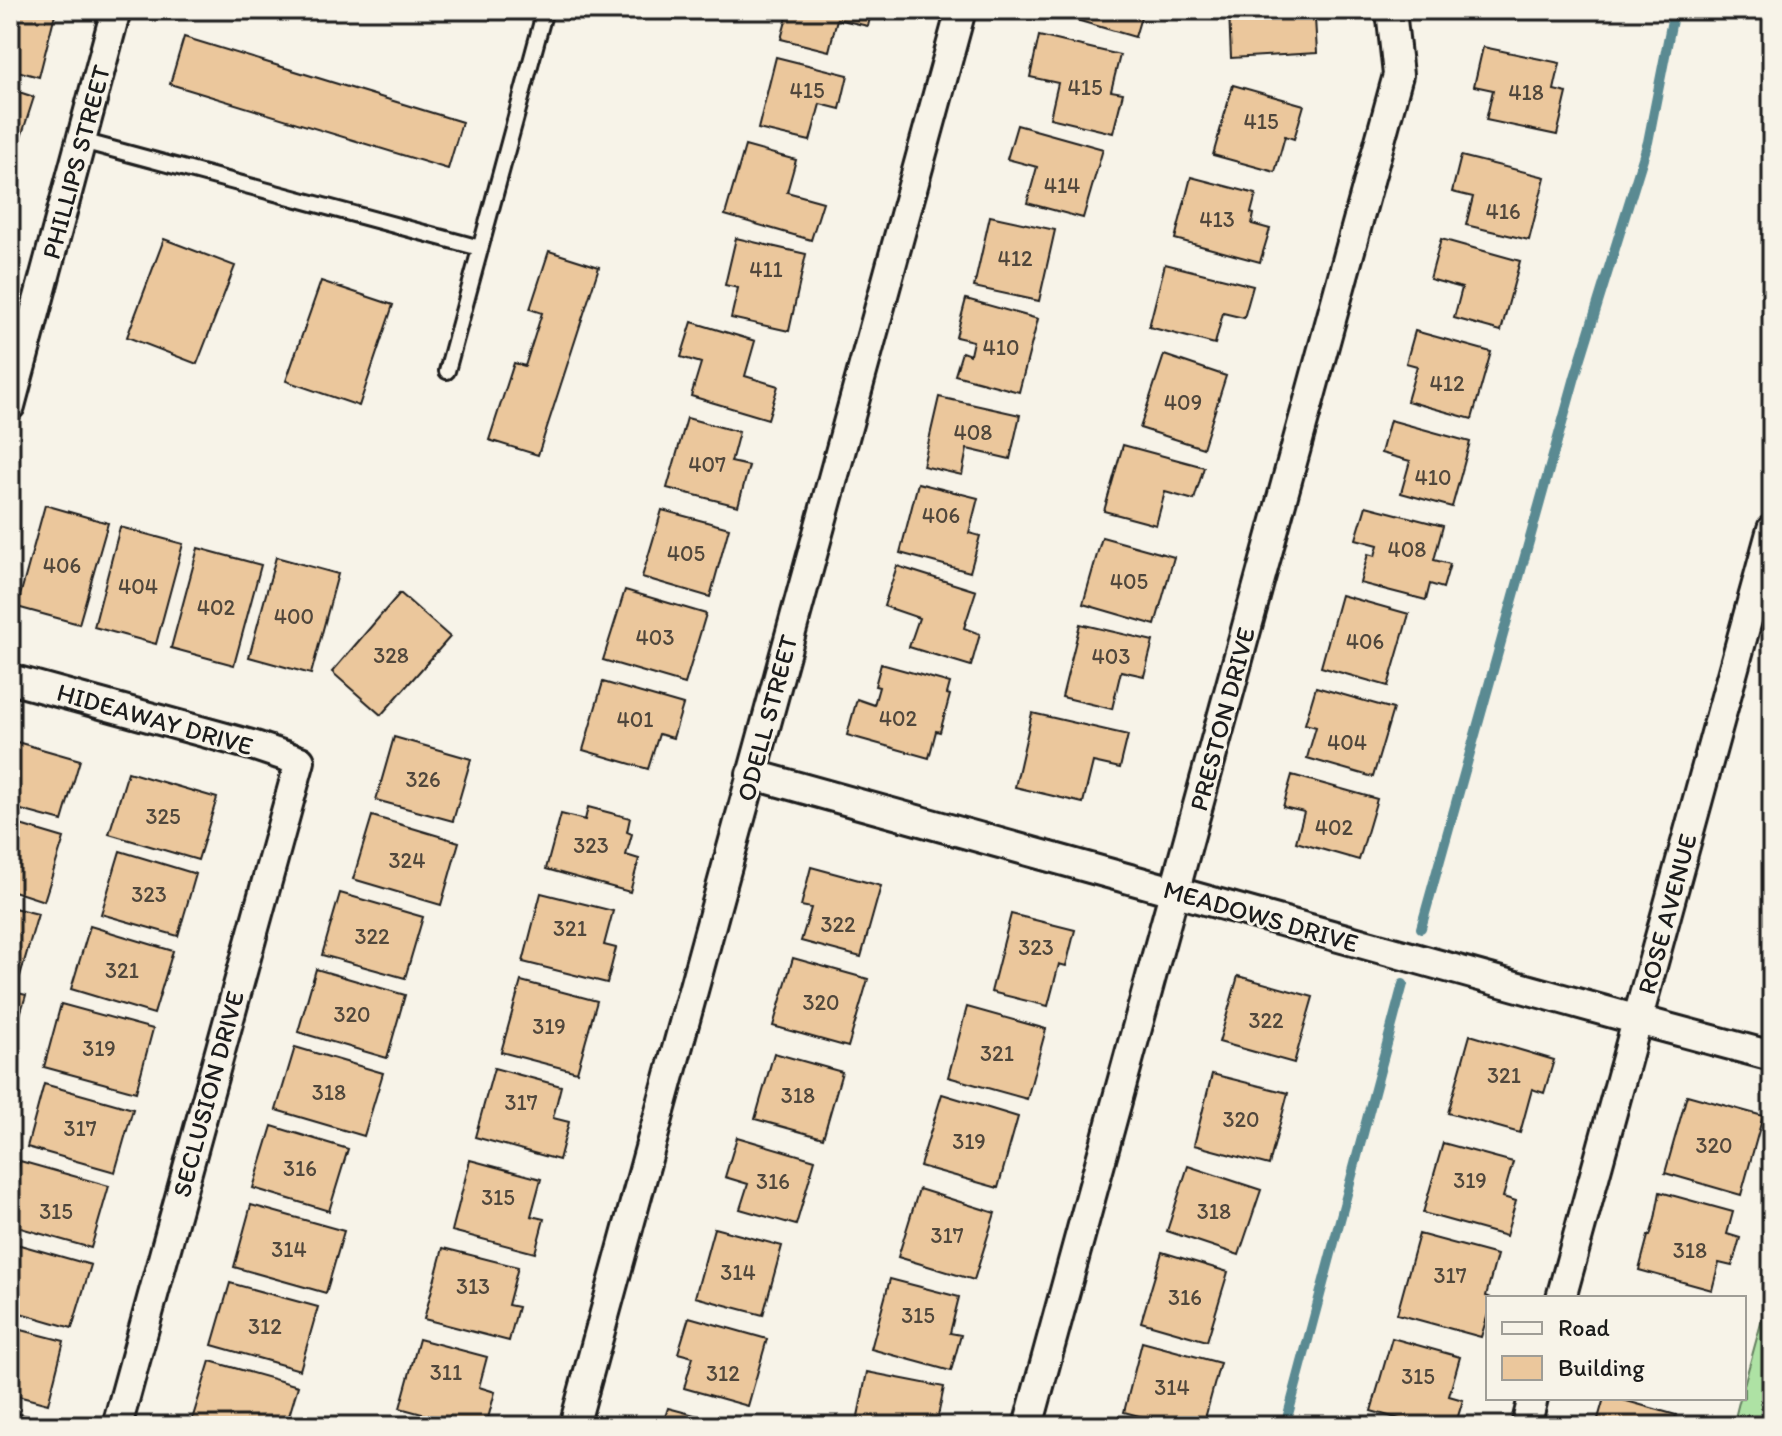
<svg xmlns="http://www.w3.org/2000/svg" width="1782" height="1436" font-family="Itim,sans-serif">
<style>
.green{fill:#aee2a4;stroke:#657f60;stroke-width:2}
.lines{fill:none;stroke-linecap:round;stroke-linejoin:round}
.stream{stroke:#5a8a92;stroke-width:10}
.building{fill:#ebc79c;stroke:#1c1c1c;stroke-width:2}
.service-casing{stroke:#1c1c1c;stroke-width:20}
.minor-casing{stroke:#1c1c1c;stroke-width:34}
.service{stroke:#f7f3e8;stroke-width:14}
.minor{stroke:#f7f3e8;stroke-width:28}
.labels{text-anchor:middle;stroke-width:6;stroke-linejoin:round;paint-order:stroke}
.number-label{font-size:22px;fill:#50473c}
.street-label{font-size:26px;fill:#1c1c1c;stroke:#f7f3e8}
</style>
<rect width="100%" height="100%" fill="#f7f3e8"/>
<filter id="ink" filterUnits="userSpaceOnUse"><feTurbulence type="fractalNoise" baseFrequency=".0125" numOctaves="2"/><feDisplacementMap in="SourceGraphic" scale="16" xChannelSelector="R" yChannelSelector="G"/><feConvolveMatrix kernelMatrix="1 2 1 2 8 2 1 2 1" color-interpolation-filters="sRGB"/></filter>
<g filter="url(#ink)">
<path class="green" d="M 1772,1283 L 1772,1426 L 1733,1426 L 1740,1398 L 1744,1398 L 1744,1385 Z"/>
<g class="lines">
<path class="stream" d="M 1421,928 L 1575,377 L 1648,142 L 1672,20 L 1672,10
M 1285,1426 L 1403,984"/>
</g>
<path class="building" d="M 10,10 L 56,10 L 39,77 L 10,69 Z
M 628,10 L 659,10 L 655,19 Z
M 789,10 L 872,10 L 868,26 L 837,19 L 829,51 L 781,39 Z
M 1076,10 L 1143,10 L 1135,37 L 1073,19 Z
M 1229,10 L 1295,10 L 1296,19 L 1315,18 L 1317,53 L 1231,58 Z
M 1039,36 L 1120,55 L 1111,91 L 1123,93 L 1113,133 L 1050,118 L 1058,83 L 1030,77 Z
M 184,37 L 462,122 L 448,169 L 170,84 Z
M 1483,47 L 1560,63 L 1554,90 L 1567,93 L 1557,135 L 1486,120 L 1493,90 L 1474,86 Z
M 776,57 L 848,75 L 840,109 L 820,104 L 810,141 L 758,129 Z
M 1233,85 L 1304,105 L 1294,139 L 1285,136 L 1275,172 L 1213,155 Z
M 10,89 L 34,97 L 16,153 L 10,151 Z
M 1017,125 L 1103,149 L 1083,218 L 1027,203 L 1037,167 L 1007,159 Z
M 745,146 L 796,160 L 787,192 L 823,202 L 811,240 L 725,215 Z
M 1461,156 L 1545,177 L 1529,240 L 1466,225 L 1473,197 L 1452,192 Z
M 1191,177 L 1256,194 L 1251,213 L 1254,214 L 1252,224 L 1270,229 L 1260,262 L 1175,239 Z
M 990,216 L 1055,230 L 1039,301 L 974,287 Z
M 736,238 L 806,254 L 789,331 L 731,318 L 738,288 L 725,285 Z
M 164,239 L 235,266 L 197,364 L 127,337 Z
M 1441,239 L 1520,261 L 1501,331 L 1454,318 L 1462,288 L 1430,279 Z
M 549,251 L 599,267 L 538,455 L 489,440 L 514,363 L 525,366 L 542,313 L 530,309 Z
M 1165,264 L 1253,286 L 1244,318 L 1223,313 L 1215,344 L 1149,327 Z
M 321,281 L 393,305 L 359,406 L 286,381 Z
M 966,299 L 1038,319 L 1019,392 L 955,375 L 962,352 L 970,355 L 973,341 L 956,337 Z
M 692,322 L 755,341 L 745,376 L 778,386 L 768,419 L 691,396 L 701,363 L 681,357 Z
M 1415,331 L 1491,352 L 1472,419 L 1407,401 L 1417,366 L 1406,363 Z
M 1164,355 L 1226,376 L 1203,448 L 1140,428 Z
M 939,397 L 1020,415 L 1010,459 L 967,449 L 962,475 L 923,466 Z
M 687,418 L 739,432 L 731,462 L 749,466 L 738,506 L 667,488 Z
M 1390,420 L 1470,442 L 1452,507 L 1401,493 L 1410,461 L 1381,453 Z
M 1123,445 L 1204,467 L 1194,500 L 1165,492 L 1156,525 L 1104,511 Z
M 918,483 L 978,498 L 969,533 L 980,536 L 970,572 L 900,553 Z
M 45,505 L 108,523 L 79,624 L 17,607 Z
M 1366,506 L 1443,526 L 1434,560 L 1450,564 L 1443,588 L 1430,584 L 1426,600 L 1360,583 L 1368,554 L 1375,556 L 1378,545 L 1356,539 Z
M 662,510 L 729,528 L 710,597 L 642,577 Z
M 120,527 L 183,544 L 156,644 L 94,627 Z
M 1102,537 L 1174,557 L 1155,625 L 1083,604 Z
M 198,548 L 261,565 L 234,665 L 171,648 Z
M 276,557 L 338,574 L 311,674 L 249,657 Z
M 897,566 L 976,591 L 964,628 L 980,634 L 971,666 L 909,647 L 919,618 L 884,606 Z
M 625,590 L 706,614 L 685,684 L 603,660 Z
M 400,593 L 450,637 L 381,715 L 332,672 Z
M 1341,595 L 1409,614 L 1388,686 L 1321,667 Z
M 1080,624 L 1153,641 L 1144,676 L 1121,671 L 1112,709 L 1062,697 Z
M 881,664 L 950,683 L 947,694 L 950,695 L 940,732 L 936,731 L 929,758 L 847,735 L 857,699 L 874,705 L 879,687 L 875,686 Z
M 603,682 L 683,705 L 673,738 L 659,734 L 648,769 L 583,750 Z
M 1316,687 L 1393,709 L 1373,777 L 1307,758 L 1316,727 L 1305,724 Z
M 1032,713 L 1128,735 L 1120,768 L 1093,762 L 1083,803 L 1015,787 Z
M 394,737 L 471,759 L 453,821 L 376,800 Z
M 10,740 L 80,760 L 62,821 L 10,807 Z
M 128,772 L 217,798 L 198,860 L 109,834 Z
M 1292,775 L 1377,799 L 1359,860 L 1296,842 L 1304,812 L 1283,807 Z
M 588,807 L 630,818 L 627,832 L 632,834 L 626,855 L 639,859 L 630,892 L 546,869 L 561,814 L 585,820 Z
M 372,816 L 459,842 L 441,905 L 353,879 Z
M 10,822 L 64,838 L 44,901 L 10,890 Z
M 120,851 L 196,874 L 178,936 L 101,914 Z
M 811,867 L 881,886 L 861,957 L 801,941 L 811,908 L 801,906 Z
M 340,893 L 423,917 L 405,978 L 322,955 Z
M 541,893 L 613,911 L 604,945 L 616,948 L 607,983 L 523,962 Z
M 10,907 L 38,914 L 20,976 L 10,974 Z
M 1011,914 L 1075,930 L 1066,966 L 1059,964 L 1048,1006 L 991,992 Z
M 90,926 L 173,951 L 154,1014 L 71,989 Z
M 793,958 L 868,979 L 848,1047 L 773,1026 Z
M 316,969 L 405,995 L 387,1058 L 298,1032 Z
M 1238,976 L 1313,997 L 1294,1063 L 1219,1042 Z
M 521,981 L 597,1001 L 577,1072 L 501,1052 Z
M 10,991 L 26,995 L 10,1048 Z
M 61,1004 L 153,1029 L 136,1092 L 44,1067 Z
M 967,1007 L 1046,1029 L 1027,1099 L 948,1077 Z
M 1470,1035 L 1554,1060 L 1544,1093 L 1532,1089 L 1520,1133 L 1448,1113 Z
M 295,1047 L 383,1073 L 364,1136 L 276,1110 Z
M 774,1053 L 842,1072 L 823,1138 L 755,1119 Z
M 494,1068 L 561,1086 L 553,1118 L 569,1122 L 559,1160 L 475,1137 Z
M 1212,1074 L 1288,1093 L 1269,1165 L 1194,1145 Z
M 44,1084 L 133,1109 L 115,1172 L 27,1147 Z
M 942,1094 L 1018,1117 L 998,1188 L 920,1166 Z
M 1687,1095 L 1763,1116 L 1741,1195 L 1665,1173 Z
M 272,1126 L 348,1149 L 329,1211 L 253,1188 Z
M 737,1137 L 815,1160 L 796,1225 L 740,1209 L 748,1184 L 725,1177 Z
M 1443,1143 L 1513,1162 L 1503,1197 L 1516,1201 L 1506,1236 L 1423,1213 Z
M 470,1160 L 541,1179 L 531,1216 L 544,1219 L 535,1253 L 452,1231 Z
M 20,1161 L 109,1186 L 91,1248 L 10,1225 L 10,1197 Z
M 1188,1166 L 1261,1190 L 1239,1255 L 1167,1231 Z
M 919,1189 L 995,1213 L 974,1280 L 898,1257 Z
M 1660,1192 L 1733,1212 L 1727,1234 L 1740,1238 L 1732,1266 L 1719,1263 L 1712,1290 L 1639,1270 L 1648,1236 L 1650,1236 L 1655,1219 Z
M 251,1205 L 344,1231 L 326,1293 L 234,1267 Z
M 714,1228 L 782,1246 L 763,1315 L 695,1297 Z
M 1419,1234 L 1497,1255 L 1486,1296 L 1491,1298 L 1488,1298 L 1488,1314 L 1481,1337 L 1397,1314 Z
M 13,1243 L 91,1265 L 72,1328 L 10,1310 L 10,1254 Z
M 443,1248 L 518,1267 L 508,1305 L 518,1307 L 509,1341 L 424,1319 Z
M 1162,1252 L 1228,1272 L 1207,1341 L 1141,1322 Z
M 890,1279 L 959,1297 L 950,1333 L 961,1335 L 951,1371 L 871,1349 Z
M 230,1283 L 318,1307 L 300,1370 L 212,1345 Z
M 689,1317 L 767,1339 L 748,1406 L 684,1388 L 693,1357 L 678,1353 Z
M 10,1327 L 64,1341 L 48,1404 L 10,1394 Z
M 1392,1338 L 1460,1357 L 1449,1396 L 1463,1400 L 1455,1426 L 1425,1426 L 1371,1411 Z
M 419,1339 L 487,1357 L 479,1387 L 495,1392 L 486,1426 L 466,1426 L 400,1408 Z
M 1142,1342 L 1220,1363 L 1203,1426 L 1177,1426 L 1124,1412 Z
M 210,1361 L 298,1386 L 286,1426 L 200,1426 L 191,1423 Z
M 867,1372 L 944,1387 L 936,1426 L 856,1426 Z
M 1604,1398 L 1616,1398 L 1676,1415 L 1673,1426 L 1596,1426 Z
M 668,1408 L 736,1426 L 662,1426 Z
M 10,1411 L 45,1421 L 44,1426 L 10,1426 Z"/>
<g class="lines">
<g class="service-casing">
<path id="service" d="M 82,141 L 480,248
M 447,371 L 545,10"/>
</g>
<g class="minor-casing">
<path id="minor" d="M 10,406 L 116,10
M 10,679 L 255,746 L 300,761 L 117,1426
M 751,774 L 1638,1020 L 1772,1056
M 1561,1298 L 1772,529
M 574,1426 L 961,10
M 1028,1426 L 1398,75 L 1391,10
M 1526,1426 L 1533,1398"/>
</g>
<use href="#service" class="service"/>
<use href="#minor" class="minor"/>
</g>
</g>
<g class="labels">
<g class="number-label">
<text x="1085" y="95">415</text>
<text x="807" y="98">415</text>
<text x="1526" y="100">418</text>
<text x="1261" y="129">415</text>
<text x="1062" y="193">414</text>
<text x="1503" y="219">416</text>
<text x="1217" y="227">413</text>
<text x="1015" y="266">412</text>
<text x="766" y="277">411</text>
<text x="1001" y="355">410</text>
<text x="1447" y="391">412</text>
<text x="1183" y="410">409</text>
<text x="973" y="440">408</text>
<text x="707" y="472">407</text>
<text x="1433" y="485">410</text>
<text x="941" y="523">406</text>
<text x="1407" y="557">408</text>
<text x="686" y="561">405</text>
<text x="62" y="573">406</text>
<text x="1129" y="589">405</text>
<text x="138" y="594">404</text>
<text x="216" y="615">402</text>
<text x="294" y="624">400</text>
<text x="655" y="645">403</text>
<text x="1365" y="649">406</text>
<text x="391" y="663">328</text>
<text x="1111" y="664">403</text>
<text x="898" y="726">402</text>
<text x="635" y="727">401</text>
<text x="1347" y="750">404</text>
<text x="423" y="787">326</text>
<text x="163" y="824">325</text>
<text x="1334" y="835">402</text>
<text x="591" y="853">323</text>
<text x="407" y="868">324</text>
<text x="149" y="902">323</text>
<text x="838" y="932">322</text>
<text x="570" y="936">321</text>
<text x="372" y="944">322</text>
<text x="1036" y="955">323</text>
<text x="122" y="978">321</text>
<text x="821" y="1010">320</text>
<text x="352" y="1022">320</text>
<text x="1266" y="1028">322</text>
<text x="549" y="1034">319</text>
<text x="99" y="1056">319</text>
<text x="997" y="1061">321</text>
<text x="1504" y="1083">321</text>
<text x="329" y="1100">318</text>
<text x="798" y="1103">318</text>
<text x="521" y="1110">317</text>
<text x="1241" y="1127">320</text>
<text x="80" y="1136">317</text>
<text x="969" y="1149">319</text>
<text x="1714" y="1153">320</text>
<text x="300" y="1176">316</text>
<text x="1470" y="1188">319</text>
<text x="773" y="1189">316</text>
<text x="498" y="1205">315</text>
<text x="56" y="1219">315</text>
<text x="1214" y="1219">318</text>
<text x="947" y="1243">317</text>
<text x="289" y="1257">314</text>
<text x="1690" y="1258">318</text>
<text x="738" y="1280">314</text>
<text x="1450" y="1283">317</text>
<text x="473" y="1294">313</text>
<text x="1185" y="1305">316</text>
<text x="918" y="1323">315</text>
<text x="265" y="1334">312</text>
<text x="446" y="1380">311</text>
<text x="723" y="1381">312</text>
<text x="1418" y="1384">315</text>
<text x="1172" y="1395">314</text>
</g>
<g class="street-label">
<text transform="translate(76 162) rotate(-75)" y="9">PHILLIPS STREET</text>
<text transform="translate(767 718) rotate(-75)" y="9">ODELL STREET</text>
<text transform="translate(155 719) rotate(16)" y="9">HIDEAWAY DRIVE</text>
<text transform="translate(1222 719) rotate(-75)" y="9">PRESTON DRIVE</text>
<text transform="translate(1667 914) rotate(-75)" y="9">ROSE AVENUE</text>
<text transform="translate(1261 916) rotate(16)" y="9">MEADOWS DRIVE</text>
<text transform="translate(208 1094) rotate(-75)" y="9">SECLUSION DRIVE</text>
</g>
</g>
<rect width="1782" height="1436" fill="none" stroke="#f7f3e8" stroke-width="40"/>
<rect x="20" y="20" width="1742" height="1396" fill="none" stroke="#1c1c1c" stroke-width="3" filter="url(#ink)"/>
<rect x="1486" y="1296" width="260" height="104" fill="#f7f3e8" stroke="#9f9d96" stroke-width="2"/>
<rect x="1502" y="1322" width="40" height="12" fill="#f7f3e8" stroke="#9f9d96" stroke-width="2"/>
<text x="1558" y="1336" font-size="24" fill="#1c1c1c">Road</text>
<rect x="1502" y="1356" width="40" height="24" fill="#ebc79c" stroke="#9f9d96" stroke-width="2"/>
<text x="1558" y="1376" font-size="24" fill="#1c1c1c">Building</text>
</svg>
